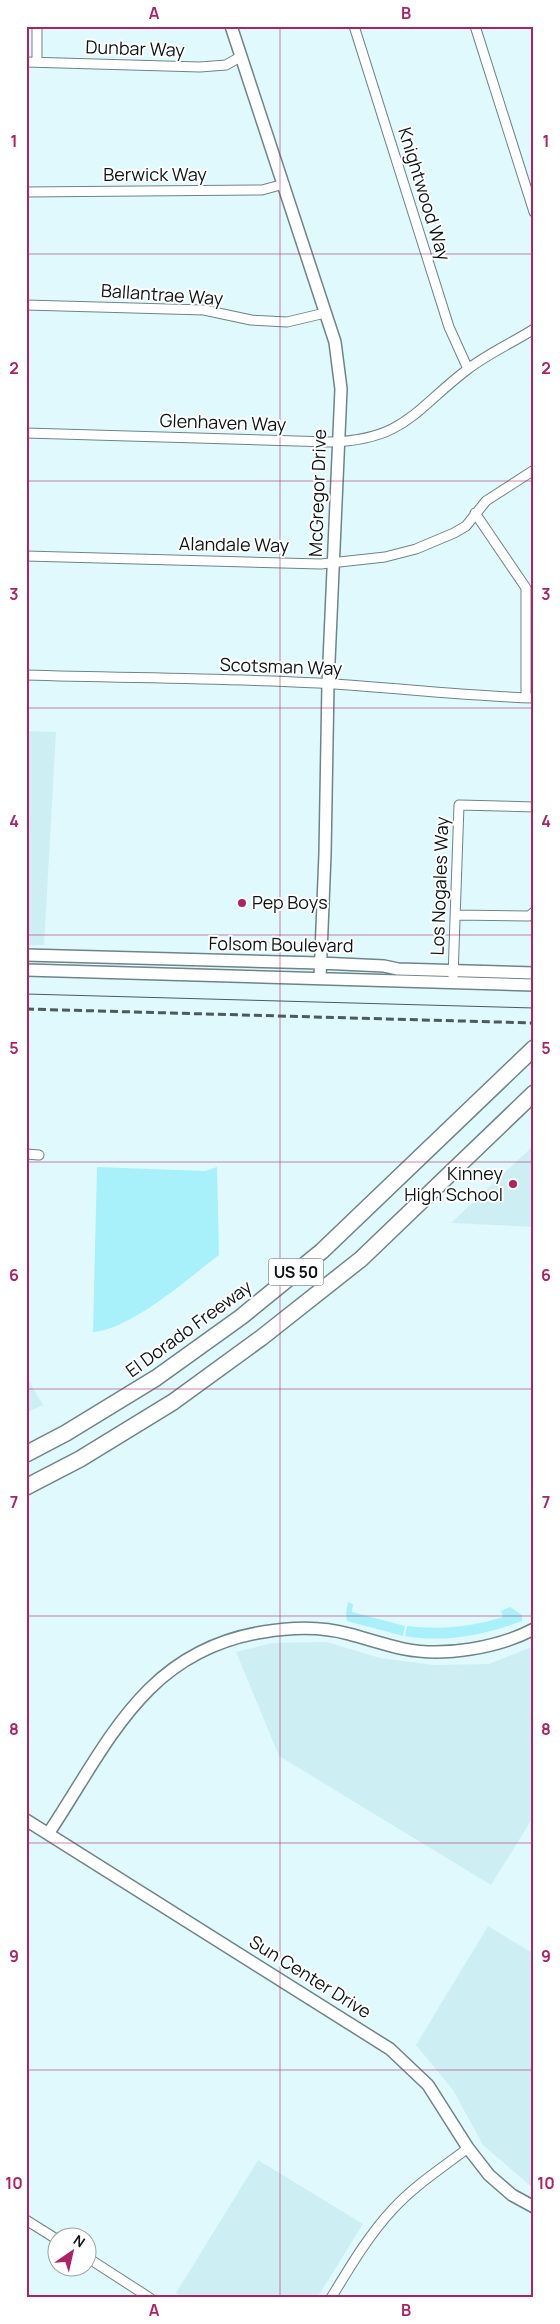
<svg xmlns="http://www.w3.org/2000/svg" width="560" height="2324" font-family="Manrope,sans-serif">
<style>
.built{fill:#cdeff4}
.grass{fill:#a8f1fb}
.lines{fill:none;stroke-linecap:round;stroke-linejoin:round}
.street-casing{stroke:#6e8487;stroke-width:11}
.secondary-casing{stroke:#6e8487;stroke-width:14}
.highway-casing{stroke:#6e8487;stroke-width:18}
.street{stroke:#fff;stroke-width:9}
.secondary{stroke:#fff;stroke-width:11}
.highway{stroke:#fff;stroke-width:15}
.tram{stroke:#4d5a5b;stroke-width:1}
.rail{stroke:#4d5a5b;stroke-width:3;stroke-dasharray:8 4;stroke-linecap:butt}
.grid{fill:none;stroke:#ac2265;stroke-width:1;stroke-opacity:0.55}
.poi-dot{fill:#ac2265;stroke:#fff;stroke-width:2}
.labels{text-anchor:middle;stroke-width:4;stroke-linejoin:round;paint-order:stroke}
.shield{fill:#fff;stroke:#555a5b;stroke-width:1}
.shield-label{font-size:16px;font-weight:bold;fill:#0c1415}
.street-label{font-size:18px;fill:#0c1415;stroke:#fff}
.poi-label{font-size:18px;fill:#0c1415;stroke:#fff;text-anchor:start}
.neatline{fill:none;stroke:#ac2265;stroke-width:2}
.grid-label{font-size:16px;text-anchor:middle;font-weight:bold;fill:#ac2265}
</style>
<rect width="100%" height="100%" fill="#e0f9fc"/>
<path class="built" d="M 26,731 L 56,732 L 44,945 L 26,946 Z
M 534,1145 L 534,1227 L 451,1223 Z
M 29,1381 L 43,1405 L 26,1413 L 26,1382 Z
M 327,1642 L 380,1658 L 433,1665 L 489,1664 L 534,1646 L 534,1816 L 491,1885 L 279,1756 L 236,1652 L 272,1643 Z
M 488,1926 L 534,1954 L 534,2189 L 483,2145 L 453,2090 L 416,2045 Z
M 258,2160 L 363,2224 L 317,2298 L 181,2298 L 176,2293 Z"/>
<path class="grass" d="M 97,1167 L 205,1171 L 217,1167 L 219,1255 C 189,1278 130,1330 93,1332 Z
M 348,1602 L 353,1604 L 352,1612 L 405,1626 L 403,1636 L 347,1621 L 346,1614 Z
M 510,1607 L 522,1615 L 522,1621 C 484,1635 446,1643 405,1636 L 407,1626 C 441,1630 471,1627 503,1617 L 501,1611 Z"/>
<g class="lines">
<g class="street-casing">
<path id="street" d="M 354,26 L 449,327 L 468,369
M 475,26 L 534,212
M 26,62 L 200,67 L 226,65 L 240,57
M 37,62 L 37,26
M 26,192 L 262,190 L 284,184
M 26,305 L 204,310 L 251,320 L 287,322 L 325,313
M 26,433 L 330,442 C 405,440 415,409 468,369 C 489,353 512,343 534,329
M 475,513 L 526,588 L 526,697
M 26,556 L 321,564 L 385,557 L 416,549 L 454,533 L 466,526 L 486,501 L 534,470
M 26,675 C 123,678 221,678 318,683 C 390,687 462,696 534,698
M 456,915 L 529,916 L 534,912
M 453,977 L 459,805 L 534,807
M 26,1154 L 39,1155
M 26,2220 L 58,2240
M 88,2258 L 150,2298
M 331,2298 C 350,2267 368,2236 393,2209 C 415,2185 442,2168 468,2148"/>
</g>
<g class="secondary-casing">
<path id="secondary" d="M 231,26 L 335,342 L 341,389 L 328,684 L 325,854 L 320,978
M 26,955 L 320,963 L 384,966 L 398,969 L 534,973
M 26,970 L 534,985
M 26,1820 L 390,2049 L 428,2085 L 468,2148 L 489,2175 L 512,2195 L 534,2207
M 48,1834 C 108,1744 144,1651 263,1632 C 292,1627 321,1626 349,1634 C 368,1639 386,1645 404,1649 C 444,1657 498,1648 534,1629"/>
</g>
<g class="highway-casing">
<path id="highway" d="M 26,1454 L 66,1433 L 156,1378 L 241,1317 L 322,1251 L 534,1048
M 26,1487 L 80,1459 L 173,1402 L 261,1338 L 361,1259 L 534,1093"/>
</g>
<use href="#street" class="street"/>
<use href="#secondary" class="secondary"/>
<use href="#highway" class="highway"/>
<path class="tram" d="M 26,994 L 534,1008"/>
<path class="rail" d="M 26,1009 L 534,1023"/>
</g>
<path class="grid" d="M 280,26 L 280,2298M 26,254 L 534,254M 26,481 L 534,481M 26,708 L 534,708M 26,935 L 534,935M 26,1162 L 534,1162M 26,1389 L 534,1389M 26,1616 L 534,1616M 26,1843 L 534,1843M 26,2070 L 534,2070"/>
<g class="poi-dot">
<circle cx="242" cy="903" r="5"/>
<circle cx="513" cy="1184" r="5"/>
</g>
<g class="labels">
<rect class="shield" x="268.5" y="1258.5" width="55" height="27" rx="4"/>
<g class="shield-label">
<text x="296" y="1278">US 50</text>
</g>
<g class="street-label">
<text transform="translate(135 49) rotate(2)" y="6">Dunbar Way</text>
<text x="155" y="181">Berwick Way</text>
<text transform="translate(424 194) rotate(73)" y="6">Knightwood Way</text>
<text transform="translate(162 295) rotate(4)" y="6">Ballantrae Way</text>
<text transform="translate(223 423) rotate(2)" y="6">Glenhaven Way</text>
<text transform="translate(318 493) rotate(-88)" y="6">McGregor Drive</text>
<text transform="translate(234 545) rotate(1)" y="6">Alandale Way</text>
<text transform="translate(281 667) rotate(2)" y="6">Scotsman Way</text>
<text transform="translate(440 886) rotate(-88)" y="6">Los Nogales Way</text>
<text transform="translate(281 945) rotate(1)" y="6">Folsom Boulevard</text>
<text transform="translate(189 1329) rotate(-36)" y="6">El Dorado Freeway</text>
<text transform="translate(310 1977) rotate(32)" y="6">Sun Center Drive</text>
</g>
<g class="poi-label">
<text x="252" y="909">Pep Boys</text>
<text x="503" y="1180" text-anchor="end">Kinney<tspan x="503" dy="21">High School</tspan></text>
</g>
</g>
<rect width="560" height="2324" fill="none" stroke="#ffffff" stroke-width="55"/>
<g transform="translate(72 2252) rotate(34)"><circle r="24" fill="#ffffff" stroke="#9ea1a1"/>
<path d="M0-4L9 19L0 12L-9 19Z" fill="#ac2265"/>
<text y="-8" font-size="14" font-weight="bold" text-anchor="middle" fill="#0c1415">N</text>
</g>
<rect x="28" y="28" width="504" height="2268" class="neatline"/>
<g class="grid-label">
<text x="154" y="19">A</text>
<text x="406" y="19">B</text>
<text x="14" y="147">1</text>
<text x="546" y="147">1</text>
<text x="14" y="374">2</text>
<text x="546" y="374">2</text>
<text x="14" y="600">3</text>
<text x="546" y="600">3</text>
<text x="14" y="827">4</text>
<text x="546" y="827">4</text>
<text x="14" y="1054">5</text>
<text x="546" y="1054">5</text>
<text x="14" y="1281">6</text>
<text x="546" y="1281">6</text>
<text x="14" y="1508">7</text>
<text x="546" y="1508">7</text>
<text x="14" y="1735">8</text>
<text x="546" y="1735">8</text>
<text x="14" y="1962">9</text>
<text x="546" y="1962">9</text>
<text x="14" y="2189">10</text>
<text x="546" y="2189">10</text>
<text x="154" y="2316">A</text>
<text x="406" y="2316">B</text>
</g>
</svg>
